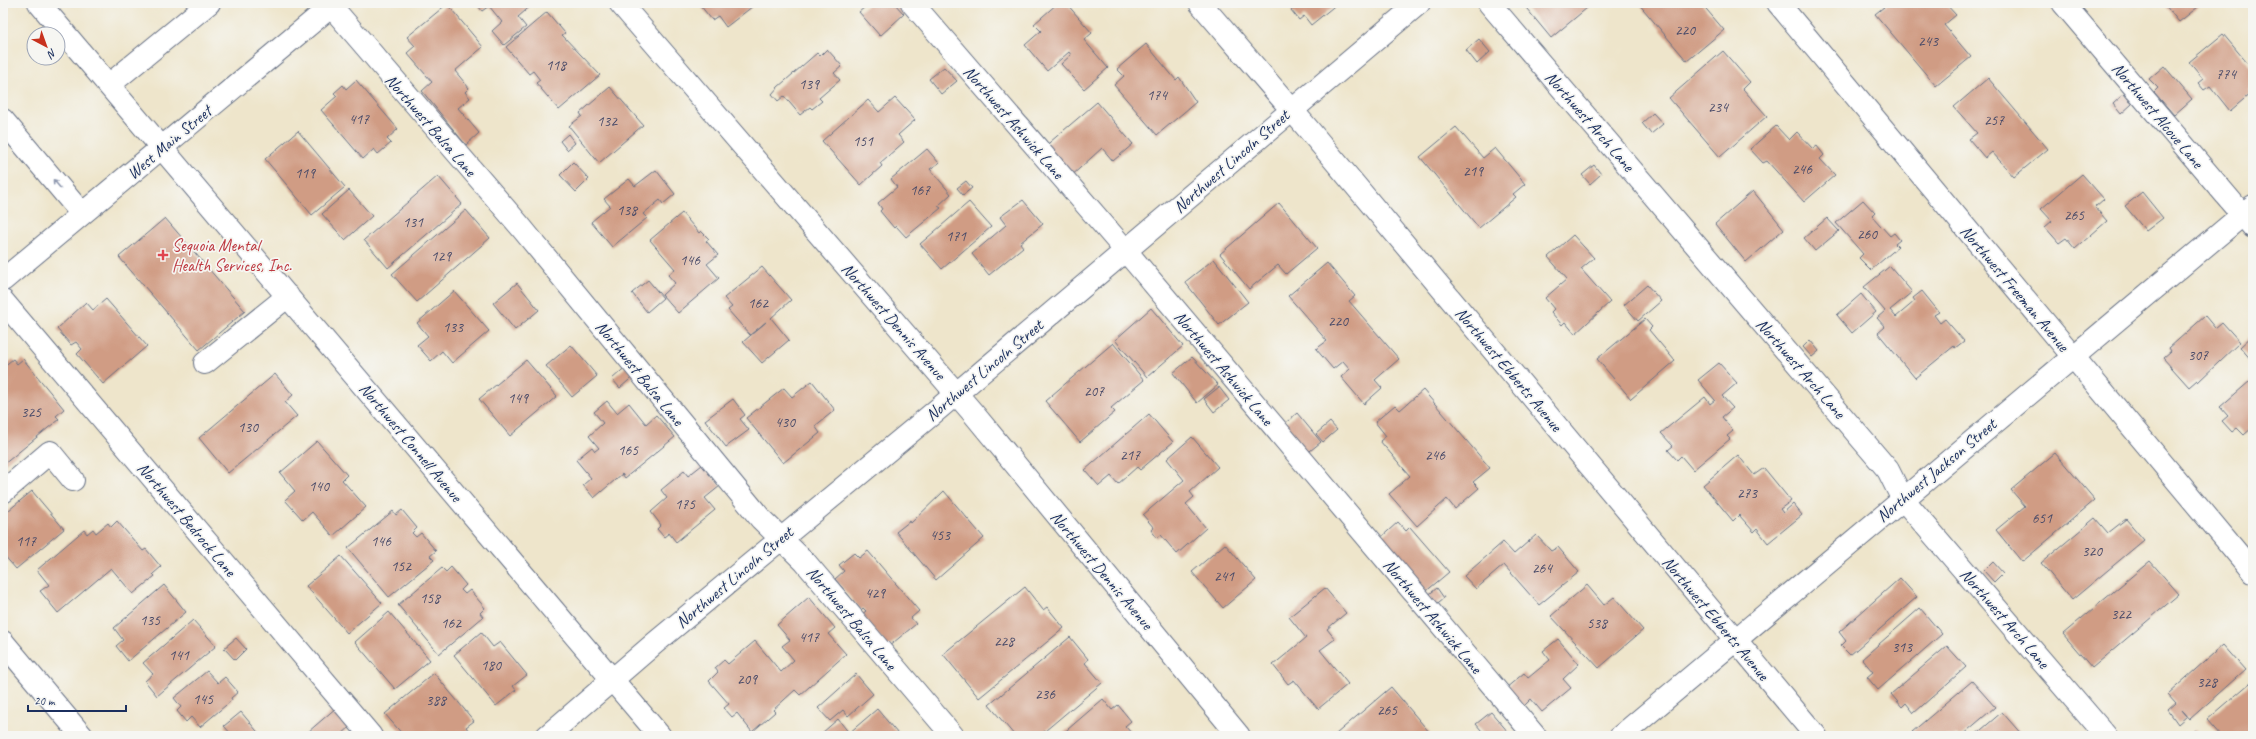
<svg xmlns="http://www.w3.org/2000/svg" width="2256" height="739" font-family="Caveat,sans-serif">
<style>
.building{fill:#d09c84}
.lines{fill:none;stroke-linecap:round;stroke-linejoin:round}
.minor-casing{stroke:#656f84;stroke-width:24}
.minor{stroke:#fff;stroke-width:22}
.oneway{stroke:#8d97ae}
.health-dot{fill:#e0444e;stroke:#f6f6f2;stroke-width:1.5}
.labels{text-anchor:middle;stroke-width:3.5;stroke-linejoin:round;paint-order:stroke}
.number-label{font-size:15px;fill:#484a68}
.street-label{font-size:17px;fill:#1b2f5e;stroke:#f6f6f2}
.health-label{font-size:17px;fill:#be3a42;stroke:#f6f6f2;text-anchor:start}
</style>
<rect width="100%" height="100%" fill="#f6f6f2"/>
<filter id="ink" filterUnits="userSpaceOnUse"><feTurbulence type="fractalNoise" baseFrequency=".025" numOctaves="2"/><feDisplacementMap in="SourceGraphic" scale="8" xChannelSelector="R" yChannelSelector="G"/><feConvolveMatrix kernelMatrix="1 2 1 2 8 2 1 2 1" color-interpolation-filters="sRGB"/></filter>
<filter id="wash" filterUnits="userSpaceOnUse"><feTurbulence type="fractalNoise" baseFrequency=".012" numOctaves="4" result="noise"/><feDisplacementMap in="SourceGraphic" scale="16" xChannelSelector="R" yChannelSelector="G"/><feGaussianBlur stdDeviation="0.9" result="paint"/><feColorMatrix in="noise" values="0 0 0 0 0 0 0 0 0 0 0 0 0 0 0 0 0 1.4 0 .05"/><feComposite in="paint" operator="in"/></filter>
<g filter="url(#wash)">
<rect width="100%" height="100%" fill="#eee5cb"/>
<g id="blocks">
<path class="building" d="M 476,3 L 534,3 L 518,17 L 526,27 L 504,45 L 492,31 L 502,22 L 489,6 L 482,11 Z
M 703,3 L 757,3 L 726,27 L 718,16 L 712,20 L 700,5 Z
M 870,3 L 894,3 L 904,14 L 880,36 L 859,12 Z
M 1058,3 L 1066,3 L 1092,33 L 1084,40 L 1108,68 L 1084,89 L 1061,64 L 1071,55 L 1069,52 L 1047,71 L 1025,45 L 1041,31 L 1034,24 Z
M 1293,3 L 1338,3 L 1311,25 L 1304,16 L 1299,20 L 1291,10 L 1296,6 Z
M 1522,3 L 1593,3 L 1551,38 Z
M 1638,3 L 1701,3 L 1724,30 L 1687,61 Z
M 1889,3 L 1945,3 L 1956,15 L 1944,25 L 1971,57 L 1936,86 L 1875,14 Z
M 2168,3 L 2203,3 L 2179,22 L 2165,5 Z
M 447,4 L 483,47 L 455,71 L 469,88 L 465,92 L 470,98 L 458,108 L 479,133 L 466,145 L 422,91 L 432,82 L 407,53 L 415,46 L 407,37 Z
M 547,12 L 565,33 L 562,35 L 600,75 L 559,110 L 536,83 L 540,80 L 533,71 L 529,74 L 506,47 Z
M 2223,34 L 2253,70 L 2253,85 L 2248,90 L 2251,93 L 2230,111 L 2210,86 L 2204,90 L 2198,83 L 2203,79 L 2189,62 Z
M 1479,39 L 1490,52 L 1477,64 L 1466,50 Z
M 1146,44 L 1176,80 L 1179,77 L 1196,102 L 1157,135 L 1114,85 L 1124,76 L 1117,69 Z
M 827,49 L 842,66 L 834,73 L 840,80 L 819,98 L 822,101 L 812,109 L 810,107 L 800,115 L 784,96 L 778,101 L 772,94 L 778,87 L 817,53 L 820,56 Z
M 1723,51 L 1750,82 L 1743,89 L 1767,116 L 1720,157 L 1669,98 Z
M 2164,66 L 2192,99 L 2174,115 L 2154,92 L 2158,88 L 2149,79 Z
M 944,67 L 957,81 L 941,94 L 929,79 Z
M 1988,78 L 2048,149 L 2014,177 L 1992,152 L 1985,158 L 1969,139 L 1977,133 L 1954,107 Z
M 356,80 L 398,129 L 387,139 L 391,143 L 378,154 L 374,149 L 363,159 L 321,110 L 337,96 L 334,93 L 343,85 L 346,89 Z
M 610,87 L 643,125 L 599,163 L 569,126 L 582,116 L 580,113 Z
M 2124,94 L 2132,104 L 2121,114 L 2113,104 Z
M 895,98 L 915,120 L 898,135 L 904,142 L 880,163 L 882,166 L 861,185 L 822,141 L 868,100 L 879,112 Z
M 1097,102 L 1133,144 L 1113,161 L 1102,148 L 1069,178 L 1043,148 Z
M 1653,113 L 1663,124 L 1651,134 L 1642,123 Z
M 1776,126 L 1789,140 L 1797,132 L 1813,149 L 1817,146 L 1824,155 L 1820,159 L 1835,175 L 1804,202 L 1767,161 L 1763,163 L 1750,149 Z
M 1456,127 L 1483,158 L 1495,148 L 1525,184 L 1513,194 L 1516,197 L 1479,228 L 1420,157 Z
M 298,131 L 345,187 L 312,215 L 265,159 Z
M 568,134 L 575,143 L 567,150 L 560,141 Z
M 927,149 L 939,163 L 930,169 L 951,194 L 938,206 L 941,208 L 906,237 L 896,226 L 894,228 L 880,211 L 882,209 L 878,203 L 897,187 L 891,179 Z
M 573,162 L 589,179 L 576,192 L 560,175 Z
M 1594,165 L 1601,174 L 1590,184 L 1582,175 Z
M 656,170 L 675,194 L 663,204 L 660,200 L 643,214 L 647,218 L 612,247 L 591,222 L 610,206 L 604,199 L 629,179 L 635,186 Z
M 2082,174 L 2104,199 L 2095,207 L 2107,221 L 2075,249 L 2066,238 L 2059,243 L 2045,227 L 2052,221 L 2041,209 Z
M 438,176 L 462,204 L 388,268 L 364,240 Z
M 966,181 L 972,188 L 963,195 L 957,188 Z
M 349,190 L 372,216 L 345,240 L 322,214 Z
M 1753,191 L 1784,229 L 1746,262 L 1715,224 Z
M 2142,192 L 2163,218 L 2146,231 L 2125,206 Z
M 1023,200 L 1043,224 L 1020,243 L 1023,247 L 989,275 L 972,254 L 1006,225 L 1000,217 Z
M 1863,200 L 1875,213 L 1872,216 L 1890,236 L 1894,233 L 1900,240 L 1895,244 L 1898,247 L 1871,270 L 1859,258 L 1863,254 L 1836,223 Z
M 969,202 L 991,227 L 942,269 L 920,244 Z
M 1279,203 L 1317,248 L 1286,274 L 1278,265 L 1249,289 L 1220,254 Z
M 466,210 L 490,238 L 417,302 L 392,274 Z
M 682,213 L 699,233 L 701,231 L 709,239 L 706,241 L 718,255 L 707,264 L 719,278 L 678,313 L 662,295 L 675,283 L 668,275 L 675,269 L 650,240 Z
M 165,218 L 245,311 L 199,350 L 119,257 Z
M 1827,218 L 1839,231 L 1815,251 L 1804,238 Z
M 1573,235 L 1594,258 L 1581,269 L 1610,302 L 1575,334 L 1565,322 L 1562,325 L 1551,312 L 1554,309 L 1545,298 L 1567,279 L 1548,257 Z
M 1214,259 L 1248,302 L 1219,325 L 1185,282 Z
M 1327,263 L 1355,296 L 1349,301 L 1399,359 L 1375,380 L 1382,388 L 1364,404 L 1341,377 L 1350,369 L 1343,361 L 1333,369 L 1316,349 L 1327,341 L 1288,296 Z
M 1890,266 L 1912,292 L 1890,310 L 1896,317 L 1915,301 L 1913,298 L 1922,291 L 1939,312 L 1934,315 L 1940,323 L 1945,319 L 1964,341 L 1955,348 L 1954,346 L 1915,378 L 1878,333 L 1885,327 L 1877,318 L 1885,311 L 1864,287 Z
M 762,267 L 791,300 L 771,318 L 789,340 L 762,363 L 743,342 L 766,322 L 750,335 L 728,310 L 732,307 L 724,298 Z
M 648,280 L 663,298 L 647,312 L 632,293 Z
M 517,283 L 539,310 L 515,330 L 493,303 Z
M 1647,285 L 1661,301 L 1638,321 L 1624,305 Z
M 454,291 L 489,331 L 452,363 L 442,351 L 431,361 L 417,345 L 428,336 L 417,323 Z
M 1861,294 L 1876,312 L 1852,333 L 1837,315 Z
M 106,299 L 147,346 L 103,384 L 77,354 L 82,349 L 76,342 L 71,345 L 57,329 L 86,302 L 93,310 Z
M 1151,308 L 1183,346 L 1147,377 L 1115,340 Z
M 2205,316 L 2215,328 L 2222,322 L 2240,342 L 2198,382 L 2197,380 L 2189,387 L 2163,358 L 2171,351 L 2169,348 Z
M 1645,319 L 1652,327 L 1649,330 L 1675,361 L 1631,399 L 1597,359 Z
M 2253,335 L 2253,362 L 2240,347 Z
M 1810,340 L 1819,351 L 1812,357 L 1803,347 Z
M 1113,343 L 1144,380 L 1111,408 L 1115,412 L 1080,442 L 1045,401 Z
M 571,345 L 597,376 L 572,397 L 546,366 Z
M 1192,357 L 1218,385 L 1197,403 L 1173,373 Z
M 13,359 L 17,364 L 23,359 L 64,409 L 56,416 L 59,419 L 3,465 L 3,367 Z
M 526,360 L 557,396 L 510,436 L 479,399 Z
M 1719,363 L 1737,383 L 1722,396 L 1733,408 L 1722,417 L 1733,431 L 1727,436 L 1730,439 L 1693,470 L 1681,456 L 1677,460 L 1668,450 L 1673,446 L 1661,433 L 1705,397 L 1710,404 L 1715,400 L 1698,380 Z
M 629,364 L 637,373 L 620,388 L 612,379 Z
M 275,374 L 293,395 L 285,402 L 297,416 L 228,473 L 199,438 Z
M 812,381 L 835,410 L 815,426 L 820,433 L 783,463 L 746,418 L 784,388 L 792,397 Z
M 2250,381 L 2253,384 L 2253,427 L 2244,435 L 2237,428 L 2232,432 L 2222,421 L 2228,416 L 2220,407 Z
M 1219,387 L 1229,400 L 1214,412 L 1204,399 Z
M 1423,390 L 1490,468 L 1473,482 L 1479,488 L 1455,509 L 1447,499 L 1417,526 L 1389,494 L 1410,476 L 1380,441 L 1386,436 L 1375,422 L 1395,405 L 1400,410 Z
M 733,399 L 745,415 L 740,419 L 749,430 L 726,447 L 705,420 Z
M 607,401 L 617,413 L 629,403 L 646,424 L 656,415 L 675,437 L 625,478 L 622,474 L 594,498 L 583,485 L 591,478 L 576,460 L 592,447 L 595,451 L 599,448 L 589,436 L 603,423 L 594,412 Z
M 1297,413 L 1321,442 L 1305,455 L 1282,426 Z
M 1149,414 L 1173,442 L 1140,470 L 1137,467 L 1118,484 L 1111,476 L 1099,486 L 1085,470 Z
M 1330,422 L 1337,430 L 1323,442 L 1316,434 Z
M 1192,437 L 1218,467 L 1190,492 L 1194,497 L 1186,504 L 1206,528 L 1177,554 L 1161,535 L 1157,538 L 1151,530 L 1154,528 L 1143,515 L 1184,480 L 1167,459 Z
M 317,441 L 347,475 L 342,480 L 366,507 L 333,536 L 312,512 L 303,520 L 285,500 L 295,491 L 280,473 Z
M 2055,453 L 2095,500 L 2022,562 L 1996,530 L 2025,506 L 2011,490 Z
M 1738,455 L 1754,475 L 1764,468 L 1791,501 L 1780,509 L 1783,513 L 1793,504 L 1802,515 L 1768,543 L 1757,529 L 1754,532 L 1739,515 L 1733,521 L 1703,485 Z
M 702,465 L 720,486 L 705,498 L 715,510 L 676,542 L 669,533 L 664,537 L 657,529 L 661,525 L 651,512 L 667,498 L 661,490 L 684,471 L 688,476 Z
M 32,491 L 64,529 L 16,569 L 3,554 L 3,515 Z
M 944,491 L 984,538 L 936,580 L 896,532 L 910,521 L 911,523 Z
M 402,510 L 417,528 L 412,533 L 416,537 L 421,533 L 436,551 L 430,556 L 434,560 L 389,597 L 348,548 L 393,511 L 396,515 Z
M 2095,518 L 2108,533 L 2126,519 L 2144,540 L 2072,600 L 2041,563 Z
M 117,521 L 143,551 L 146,549 L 161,567 L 153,574 L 155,576 L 133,594 L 111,568 L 58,613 L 40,591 L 49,585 L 37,570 L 84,530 L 87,534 L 93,529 L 96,533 L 108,523 L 111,527 Z
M 1398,522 L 1406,531 L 1410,527 L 1449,572 L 1424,593 L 1378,540 Z
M 1536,535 L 1551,551 L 1558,547 L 1579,572 L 1539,605 L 1504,565 L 1476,589 L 1464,576 L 1503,542 L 1514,554 Z
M 1225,544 L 1256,580 L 1223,608 L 1192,572 Z
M 868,551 L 919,611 L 911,618 L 916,624 L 888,647 L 861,615 L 866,611 L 863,608 L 861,610 L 835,579 L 844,571 L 839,565 L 854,553 L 859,558 Z
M 341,556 L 382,603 L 347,633 L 306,586 Z
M 2150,561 L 2179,594 L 2092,668 L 2063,634 Z
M 1993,562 L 2003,573 L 1994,582 L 1984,571 Z
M 451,567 L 466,585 L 461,590 L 465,594 L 470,590 L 485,608 L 480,613 L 483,617 L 439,654 L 398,605 L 442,568 L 446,572 Z
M 1900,578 L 1917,597 L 1850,655 L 1841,646 L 1846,641 L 1839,632 Z
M 164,585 L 186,612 L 128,661 L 116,646 L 123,640 L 114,628 Z
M 1587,585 L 1604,605 L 1614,597 L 1643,630 L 1599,668 L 1551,616 Z
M 1025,587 L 1043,610 L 1047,607 L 1064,628 L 979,698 L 943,654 Z
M 1325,588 L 1346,613 L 1327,629 L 1335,639 L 1320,650 L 1348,684 L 1318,709 L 1294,680 L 1288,684 L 1273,665 L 1306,638 L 1289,617 Z
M 1437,588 L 1444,598 L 1434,606 L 1427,596 Z
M 809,597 L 835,628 L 828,634 L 846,654 L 800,695 L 795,690 L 773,710 L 775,712 L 752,732 L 737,713 L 732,717 L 724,708 L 729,704 L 709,681 L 718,672 L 715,668 L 724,660 L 728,664 L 755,641 L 781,672 L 794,660 L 782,646 L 790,640 L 777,625 Z
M 1920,608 L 1942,634 L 1878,690 L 1867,677 L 1873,672 L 1862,659 Z
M 389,612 L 430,660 L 395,689 L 355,642 Z
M 193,620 L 216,646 L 157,696 L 145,681 L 153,674 L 143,663 Z
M 481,632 L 493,647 L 500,642 L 527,675 L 513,686 L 516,690 L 496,706 L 454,655 Z
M 1070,637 L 1088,659 L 1085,663 L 1102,683 L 1039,736 L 1015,736 L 989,705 Z
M 236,638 L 246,649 L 235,660 L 224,648 Z
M 1558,639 L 1579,664 L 1563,679 L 1571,688 L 1542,712 L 1531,699 L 1523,707 L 1506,688 L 1524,673 L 1528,678 L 1550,660 L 1543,651 Z
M 2223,645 L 2245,670 L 2190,719 L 2182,710 L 2187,716 L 2178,724 L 2168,710 L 2176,703 L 2168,694 Z
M 1947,646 L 1966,667 L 1914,713 L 1906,703 L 1902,707 L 1891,694 Z
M 207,671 L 218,683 L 225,677 L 238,692 L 231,698 L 232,700 L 200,727 L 191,717 L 186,722 L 177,711 L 181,707 L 174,698 Z
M 434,673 L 474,721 L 466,727 L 471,734 L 469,736 L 404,736 L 385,714 Z
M 856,674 L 873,694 L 848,716 L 843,710 L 830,721 L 818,708 Z
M 1972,681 L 1995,707 L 1961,736 L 1916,736 L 1912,732 Z
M 2250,683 L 2253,685 L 2253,731 L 2247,736 L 2221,736 L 2207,720 Z
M 1391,687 L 1430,733 L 1427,736 L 1338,736 L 1336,734 Z
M 1103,699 L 1112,710 L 1118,705 L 1131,721 L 1125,726 L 1134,736 L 1060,736 Z
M 337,707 L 352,725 L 340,736 L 311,736 L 308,732 Z
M 877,709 L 898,734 L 896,736 L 825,736 L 822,733 L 838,719 L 849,733 Z
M 241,712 L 261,736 L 233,736 L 224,726 Z
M 1491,712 L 1509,733 L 1506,736 L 1486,736 L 1476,724 Z
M 2002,712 L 2023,736 L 1974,736 Z
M 2195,729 L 2201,736 L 2187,736 Z"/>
</g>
</g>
<g filter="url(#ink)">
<use href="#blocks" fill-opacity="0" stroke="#656f84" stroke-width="1"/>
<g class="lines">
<g class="minor-casing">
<path id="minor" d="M 39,3 L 660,736
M 620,3 L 973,413 L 1239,736
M 912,3 L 1126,251 L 1535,736
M 1200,3 L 1309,130 L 1816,736
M 1489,3 L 1888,470 L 1902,498 L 2106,736
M 1778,3 L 2253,572
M 2063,3 L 2253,227
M 331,6 L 520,226 L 761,519 L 805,562 L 953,736
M 109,85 L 209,3
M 3,120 L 82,214
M 3,280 L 335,3
M 3,301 L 371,736
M 205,363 L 288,296
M 3,492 L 50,452 L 73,480
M 3,642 L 82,736
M 547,736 L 655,643 L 931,415 L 1419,3
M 1621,736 L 2253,206"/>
</g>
<use href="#minor" class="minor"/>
</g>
<defs><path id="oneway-shaft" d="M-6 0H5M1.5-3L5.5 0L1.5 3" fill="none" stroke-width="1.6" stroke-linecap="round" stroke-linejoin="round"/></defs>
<use class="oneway" href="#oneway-shaft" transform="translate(57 184) rotate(-130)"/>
</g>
<path class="health-dot" d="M161 249h4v4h4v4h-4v4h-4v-4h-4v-4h4z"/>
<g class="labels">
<g class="number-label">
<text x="1685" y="35">220</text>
<text x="1928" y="46">243</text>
<text x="556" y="70">118</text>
<text x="2226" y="79">774</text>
<text x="809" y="89">139</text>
<text x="1157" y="100">174</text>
<text x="1718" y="112">234</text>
<text x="359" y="124">417</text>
<text x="1994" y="125">257</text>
<text x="607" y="126">132</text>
<text x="863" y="146">151</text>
<text x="1802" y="174">246</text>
<text x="1473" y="176">219</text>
<text x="305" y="178">119</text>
<text x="920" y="195">167</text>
<text x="627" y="215">138</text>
<text x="2074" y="220">265</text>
<text x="413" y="227">131</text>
<text x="1867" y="239">260</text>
<text x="956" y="241">171</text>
<text x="441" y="261">129</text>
<text x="690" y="265">146</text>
<text x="758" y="308">162</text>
<text x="1338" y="326">220</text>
<text x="453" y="332">133</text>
<text x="2198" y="360">307</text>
<text x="1094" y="396">207</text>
<text x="518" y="403">149</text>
<text x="31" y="417">325</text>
<text x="785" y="427">430</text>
<text x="248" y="432">130</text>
<text x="628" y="455">165</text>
<text x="1130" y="460">217</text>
<text x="1435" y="460">246</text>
<text x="319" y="491">140</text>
<text x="1747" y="498">273</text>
<text x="685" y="509">175</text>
<text x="2042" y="523">651</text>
<text x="940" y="540">453</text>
<text x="26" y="546">117</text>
<text x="381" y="546">146</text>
<text x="2092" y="556">320</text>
<text x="401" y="571">152</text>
<text x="1542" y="573">264</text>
<text x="1224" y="581">241</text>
<text x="875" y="598">429</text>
<text x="430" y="603">158</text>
<text x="2121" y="619">322</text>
<text x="150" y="625">135</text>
<text x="451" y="628">162</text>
<text x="1597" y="628">538</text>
<text x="809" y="642">417</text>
<text x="1004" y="646">228</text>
<text x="1902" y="652">313</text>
<text x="179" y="660">141</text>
<text x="491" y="670">180</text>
<text x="747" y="684">209</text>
<text x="2207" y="687">328</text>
<text x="1045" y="699">236</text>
<text x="203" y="704">145</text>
<text x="436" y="705">388</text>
<text x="1387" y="715">265</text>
</g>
<g class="street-label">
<text transform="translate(2158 115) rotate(50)" y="6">Northwest Alcove Lane</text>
<text transform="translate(1590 121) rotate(49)" y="6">Northwest Arch Lane</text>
<text transform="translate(1014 122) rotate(49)" y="6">Northwest Ashwick Lane</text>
<text transform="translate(431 125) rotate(49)" y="6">Northwest Balsa Lane</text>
<text transform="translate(169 142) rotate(-40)" y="6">West Main Street</text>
<text transform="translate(1231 161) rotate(-41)" y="6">Northwest Lincoln Street</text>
<text transform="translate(2015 288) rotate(50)" y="6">Northwest Freeman Avenue</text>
<text transform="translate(894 321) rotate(49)" y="6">Northwest Dennis Avenue</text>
<text transform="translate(1224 368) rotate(50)" y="6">Northwest Ashwick Lane</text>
<text transform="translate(1801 368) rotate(49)" y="6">Northwest Arch Lane</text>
<text transform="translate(1509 369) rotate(50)" y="6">Northwest Ebberts Avenue</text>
<text transform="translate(984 370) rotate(-40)" y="6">Northwest Lincoln Street</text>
<text transform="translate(640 373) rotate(51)" y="6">Northwest Balsa Lane</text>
<text transform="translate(411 442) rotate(50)" y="6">Northwest Connell Avenue</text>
<text transform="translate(1936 470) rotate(-40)" y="6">Northwest Jackson Street</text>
<text transform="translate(187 519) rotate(50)" y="6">Northwest Bedrock Lane</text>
<text transform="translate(1102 570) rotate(50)" y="6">Northwest Dennis Avenue</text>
<text transform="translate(734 577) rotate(-40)" y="6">Northwest Lincoln Street</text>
<text transform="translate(1433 616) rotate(50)" y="6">Northwest Ashwick Lane</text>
<text transform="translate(852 618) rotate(50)" y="6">Northwest Balsa Lane</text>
<text transform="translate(1716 618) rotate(50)" y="6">Northwest Ebberts Avenue</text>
<text transform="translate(2005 618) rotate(49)" y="6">Northwest Arch Lane</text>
</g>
<g class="health-label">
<text x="172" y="251">Sequoia Mental<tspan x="172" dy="20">Health Services, Inc.</tspan></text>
</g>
</g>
<rect width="2256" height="739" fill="none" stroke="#f6f6f2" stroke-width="16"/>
<g transform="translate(46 46) rotate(139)"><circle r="19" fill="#f6f6f2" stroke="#9ea6b7"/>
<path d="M0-3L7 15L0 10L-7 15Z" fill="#c8321e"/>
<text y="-6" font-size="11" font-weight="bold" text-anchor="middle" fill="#1b2f5e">N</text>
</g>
<path d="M28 705v6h98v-6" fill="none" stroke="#1b2f5e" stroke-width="2"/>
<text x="34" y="705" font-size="12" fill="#1b2f5e" stroke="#f6f6f2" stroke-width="3" paint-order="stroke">20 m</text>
</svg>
